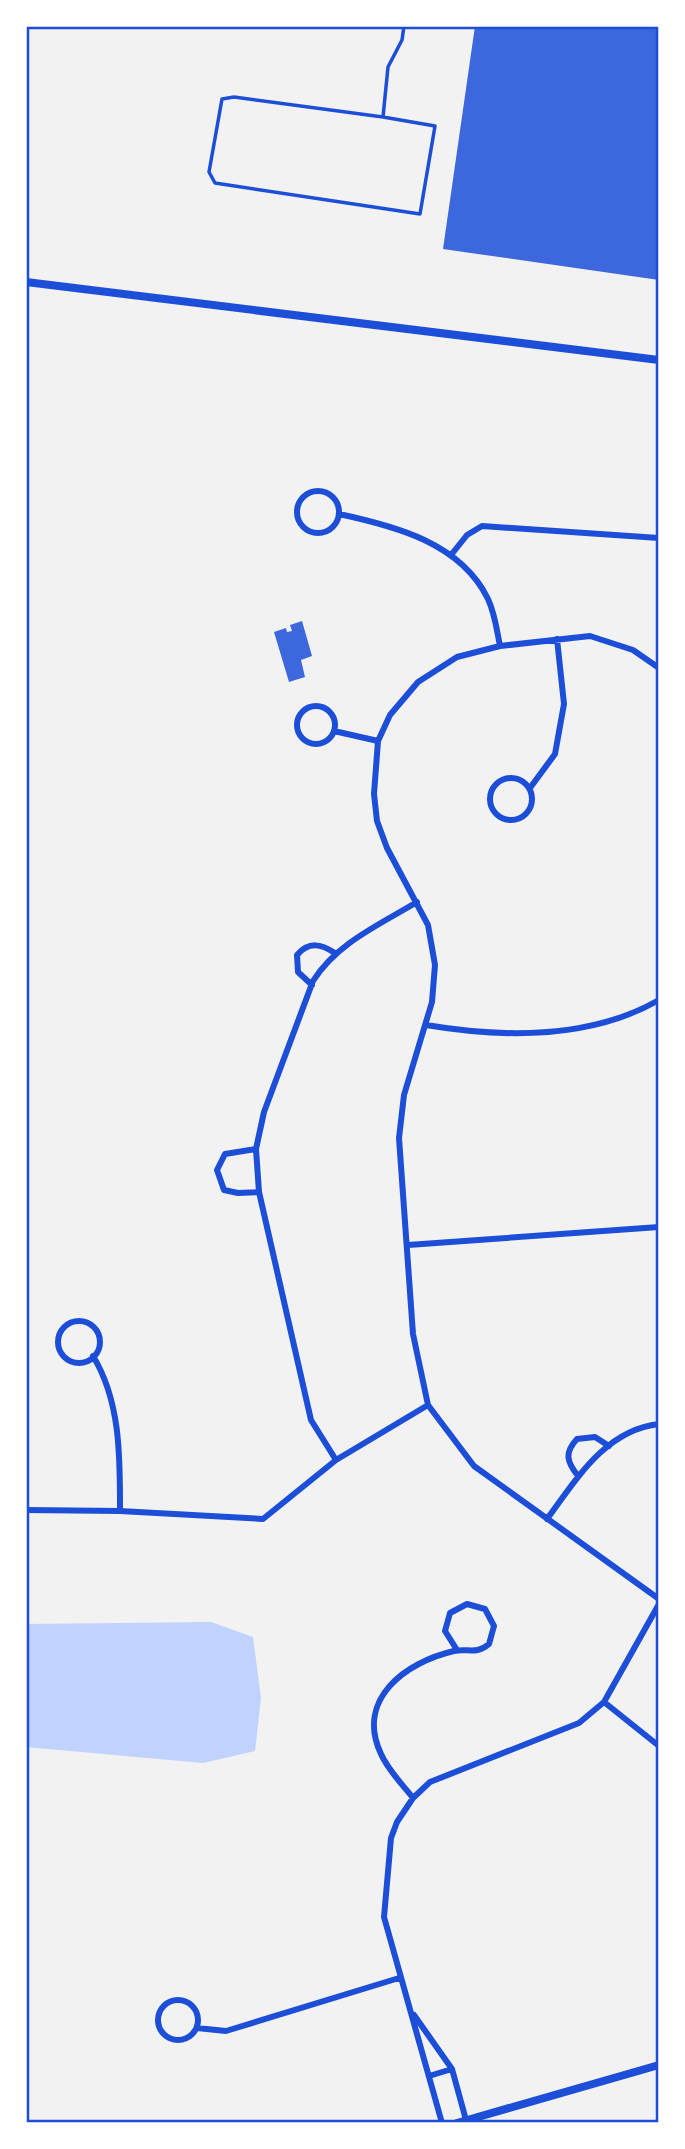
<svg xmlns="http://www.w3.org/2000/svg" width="685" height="2149" font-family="'Public Sans',sans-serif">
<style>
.water{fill:#bfd3fe}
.building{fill:#3d67dc}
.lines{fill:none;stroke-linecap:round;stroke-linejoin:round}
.service{stroke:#1d4ed8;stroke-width:3.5}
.minor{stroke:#1d4ed8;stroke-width:6}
.tertiary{stroke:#1d4ed8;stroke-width:8}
.neatline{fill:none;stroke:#1d4ed8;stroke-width:2.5}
</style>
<rect width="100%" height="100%" fill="#f2f2f2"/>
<path class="water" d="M 211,1622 L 253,1637 L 261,1698 L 255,1751 L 203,1763 L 26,1747 L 26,1624 Z"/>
<path class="building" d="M 475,26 L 659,26 L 659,280 L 443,249 Z
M 302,621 L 312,656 L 301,660 L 305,677 L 289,682 L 274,632 L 286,628 L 287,632 L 292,631 L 290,625 Z"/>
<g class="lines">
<path class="service" d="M 383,117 L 435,126 L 420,214 L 215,183 L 209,172 L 222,99 L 234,97 L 383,117 L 388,67 L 402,40 L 404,26"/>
<path class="minor" d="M297 512a21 21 0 1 1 42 0a21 21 0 1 1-42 0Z
M 339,514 C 395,526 461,543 488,599 C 495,614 497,631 500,646
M 451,555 L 467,535 L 482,526 L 659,538
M 659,668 L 633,650 L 590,636 L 500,646 L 457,657 L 418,682 L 390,715 L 378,741 L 374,794 L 377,821 L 387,848 L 428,925 L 435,965 L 432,1002 L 404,1095 L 399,1138 L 413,1334 L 428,1405 L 474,1466 L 659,1599
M297 725a19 19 0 1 1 38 0a19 19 0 1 1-38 0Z
M 334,731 L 378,741
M490 799a21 21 0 1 1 42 0a21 21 0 1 1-42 0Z
M 530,788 L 555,754 L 564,704 L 557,639
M 312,985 L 298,972 L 297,955 C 309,941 321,944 335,953
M 426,1025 C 503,1038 589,1040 659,1000
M 256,1149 L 225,1154 L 217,1170 L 224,1190 L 238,1193 L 259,1192
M 408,1245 L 659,1227
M58 1342a21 21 0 1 1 42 0a21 21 0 1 1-42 0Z
M 93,1356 C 121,1402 120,1459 120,1511
M 336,1460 L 311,1420 L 259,1192 L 256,1149 L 264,1112 L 313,981 C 337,943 379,925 417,902
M 578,1476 C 567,1462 564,1453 577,1439 L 595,1437 L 609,1446
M 26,1510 L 120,1511 L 263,1519 L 336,1460 L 428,1405
M 547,1519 C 576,1480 605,1430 659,1424
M 604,1702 L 659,1746
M 413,1798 C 402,1784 388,1770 381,1754 C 355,1699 406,1662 454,1651 C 468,1648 476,1655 489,1644 L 494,1626 L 485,1609 L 467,1604 L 450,1613 L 445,1631 L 457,1650
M158 2020a20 20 0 1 1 40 0a20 20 0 1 1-40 0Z
M 414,2015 L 452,2069 L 466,2120
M 197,2028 L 226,2031 L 399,1978
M 429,2076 L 452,2069
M 442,2123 L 384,1917 L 391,1838 L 397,1822 L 413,1798 L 430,1782 L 579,1723 L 604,1702 L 659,1604"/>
<path class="tertiary" d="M 26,282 L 659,360
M 457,2123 L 659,2065"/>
</g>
<rect width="685" height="2149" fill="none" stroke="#ffffff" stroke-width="56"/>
<rect x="28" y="28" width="629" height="2093" class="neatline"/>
</svg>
